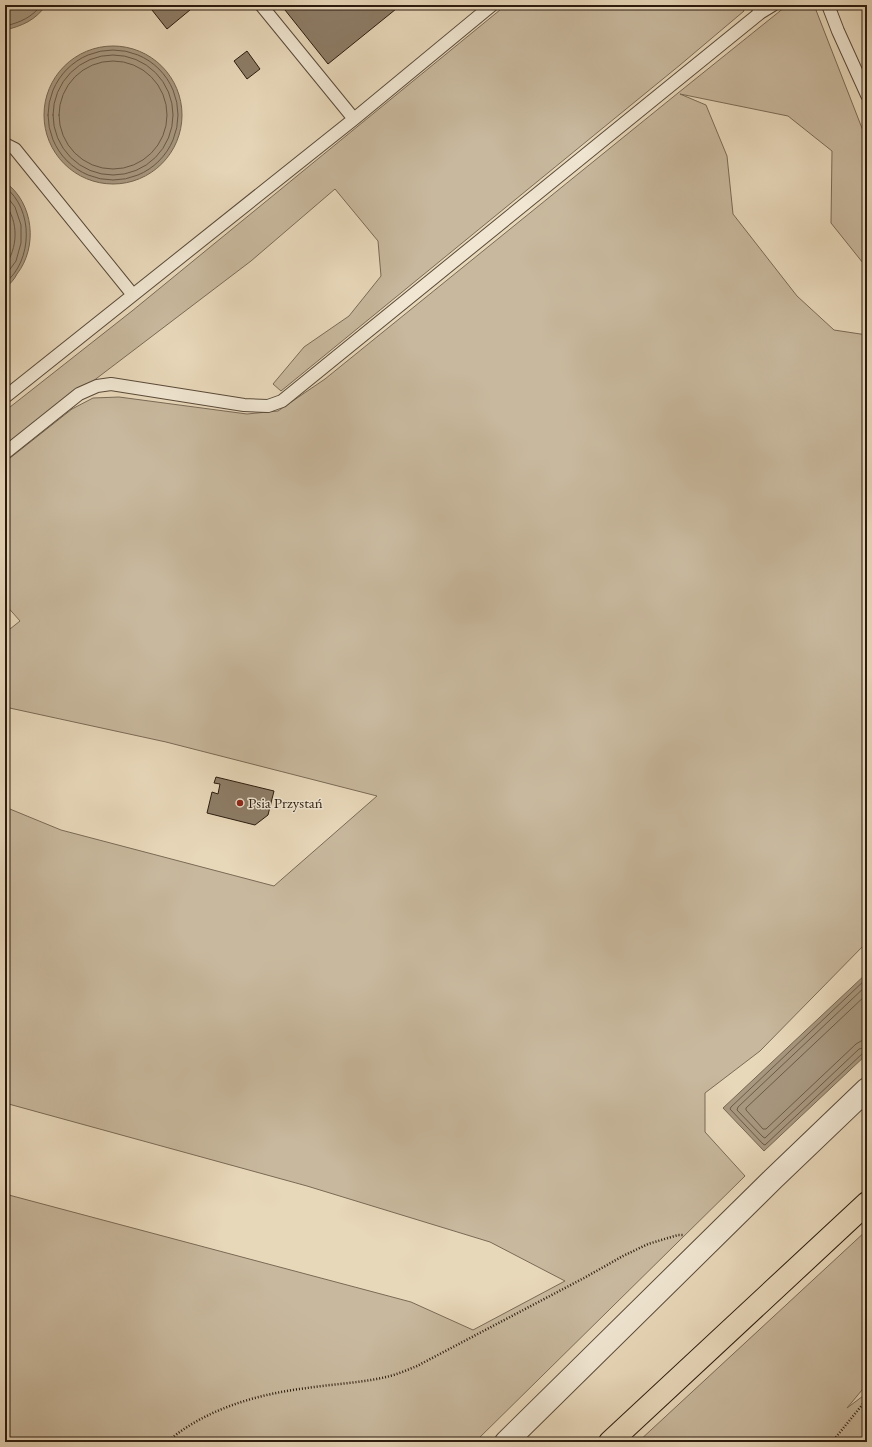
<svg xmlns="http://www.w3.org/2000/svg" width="872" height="1447" font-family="'EB Garamond',serif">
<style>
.green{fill:#c8b89d;stroke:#7a6a56}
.water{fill:#a89880;stroke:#766652}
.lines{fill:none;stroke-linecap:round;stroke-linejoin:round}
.shore{stroke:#6a5a47;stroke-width:1}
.building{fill:#8d7d67;stroke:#2b1b0e}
.service-casing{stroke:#5a4a39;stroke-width:14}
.minor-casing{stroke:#5a4a39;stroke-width:24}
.primary-casing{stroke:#2b1b0e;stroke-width:24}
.path{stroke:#2b1b0e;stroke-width:2.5;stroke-dasharray:1 2;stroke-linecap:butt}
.service{stroke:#f0e6d2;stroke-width:12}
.minor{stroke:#f0e6d2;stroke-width:22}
.primary{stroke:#e8d8ba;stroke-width:22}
.poi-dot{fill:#8f2418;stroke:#f0e6d2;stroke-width:1.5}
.labels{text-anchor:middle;stroke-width:3;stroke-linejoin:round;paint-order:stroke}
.poi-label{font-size:15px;fill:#2b1b0e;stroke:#f0e6d2;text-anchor:start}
</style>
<rect width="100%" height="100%" fill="#e8d8ba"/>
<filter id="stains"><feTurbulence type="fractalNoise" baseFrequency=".005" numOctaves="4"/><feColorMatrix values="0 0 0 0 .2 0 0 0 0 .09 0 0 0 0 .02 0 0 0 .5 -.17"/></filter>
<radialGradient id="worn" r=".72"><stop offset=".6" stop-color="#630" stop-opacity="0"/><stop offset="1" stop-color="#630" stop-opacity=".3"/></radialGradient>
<path class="green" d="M 506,5 L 741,5 L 744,11 L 680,65 L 281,391 L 273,384 L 304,347 L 349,316 L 381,276 L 378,241 L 335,189 L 251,261 L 5,448 L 5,411 L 132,311 Z
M 808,5 L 814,5 L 867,141 L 867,280 L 863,263 L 831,223 L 832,151 L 788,116 L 680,94 L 706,105 L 727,156 L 733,214 L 797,296 L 834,330 L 867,335 L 867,942 L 760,1051 L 705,1093 L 705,1132 L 745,1176 L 475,1442 L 5,1442 L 5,1194 L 411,1302 L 473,1330 L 565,1281 L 490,1242 L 307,1186 L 5,1103 L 5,807 L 61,830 L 274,886 L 377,796 L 166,742 L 5,707 L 5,633 L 20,621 L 5,604 L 5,462 L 72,409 L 93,398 L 119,397 L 247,414 L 278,411 L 325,379 L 678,93 L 785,7 Z
M 867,1230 L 867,1384 L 847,1408 L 867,1393 L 867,1442 L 638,1442 Z"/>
<path class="water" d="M 5,5 L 46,5 C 36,20 22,26 5,30 Z
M44 115a69 69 0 1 1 138 0a69 69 0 1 1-138 0Z
M 5,182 C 34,203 38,247 17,274 C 14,280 10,284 5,288 Z
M 867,973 L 867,1054 L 764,1151 L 723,1108 Z"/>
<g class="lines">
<path class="shore" d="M 5,26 C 19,23 33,17 41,5
M48 115a65 65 0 1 1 130 0a65 65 0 1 1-130 0Z
M53 115a60 60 0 1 1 120 0a60 60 0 1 1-120 0Z
M59 115a54 54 0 1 1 108 0a54 54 0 1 1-108 0Z
M 5,187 C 34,209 33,261 5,283
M 5,194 L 15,207 L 21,225 L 21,243 L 16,261 L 5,276
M 5,204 C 19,222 18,248 5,266
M 867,978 L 731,1107 L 730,1109 L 763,1144 L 765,1145 L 863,1053 L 867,1052
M 867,985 L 738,1107 L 737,1110 L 763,1137 L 765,1138 L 859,1049 L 867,1047
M 867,994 L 746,1108 L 746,1110 L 763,1129 L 766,1129 L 856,1044 L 861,1041 L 867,1040"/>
</g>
<path class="building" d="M 148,5 L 196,5 L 167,29 Z
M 281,5 L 401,5 L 328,64 Z
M 247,51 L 260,69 L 247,79 L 234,61 Z
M 216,777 L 274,791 L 268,815 L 255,825 L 207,813 L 212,792 L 218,794 L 220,784 L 214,783 Z"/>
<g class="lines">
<g class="service-casing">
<path id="service" d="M 261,5 L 354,119
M 757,5 L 760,13 L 773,5
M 828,5 L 838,31 L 867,95
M 5,144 L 15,149 L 133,295
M 5,397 L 354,119 L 492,5
M 5,453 L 79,394 L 97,386 L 111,384 L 244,405 L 268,406 L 282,401 L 760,13"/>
</g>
<g class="minor-casing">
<path id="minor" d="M 506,1442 L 773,1179 L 867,1089"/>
</g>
<g class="primary-casing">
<path id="primary" d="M 610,1442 L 867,1203"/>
</g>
<path class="path" d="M 866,5 L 867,8
M 167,1442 C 205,1409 258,1394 307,1388 C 333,1384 360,1383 386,1377 C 396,1375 407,1370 417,1366 L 584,1278 L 623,1256 L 648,1244 L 678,1235 L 684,1235
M 832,1442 L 867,1399"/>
<use href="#service" class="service"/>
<use href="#minor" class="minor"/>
<use href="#primary" class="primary"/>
</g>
<circle class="poi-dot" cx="240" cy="803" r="4"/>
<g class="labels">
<g class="poi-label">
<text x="248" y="808">Psia Przystań</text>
</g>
</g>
<rect width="872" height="1447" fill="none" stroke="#e8d8ba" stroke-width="20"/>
<rect x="6" y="6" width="860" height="1435" fill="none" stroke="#2b1b0e" stroke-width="2"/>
<rect x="10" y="10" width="852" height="1427" fill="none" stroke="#2b1b0e"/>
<rect width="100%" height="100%" filter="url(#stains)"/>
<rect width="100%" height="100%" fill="url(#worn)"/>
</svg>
